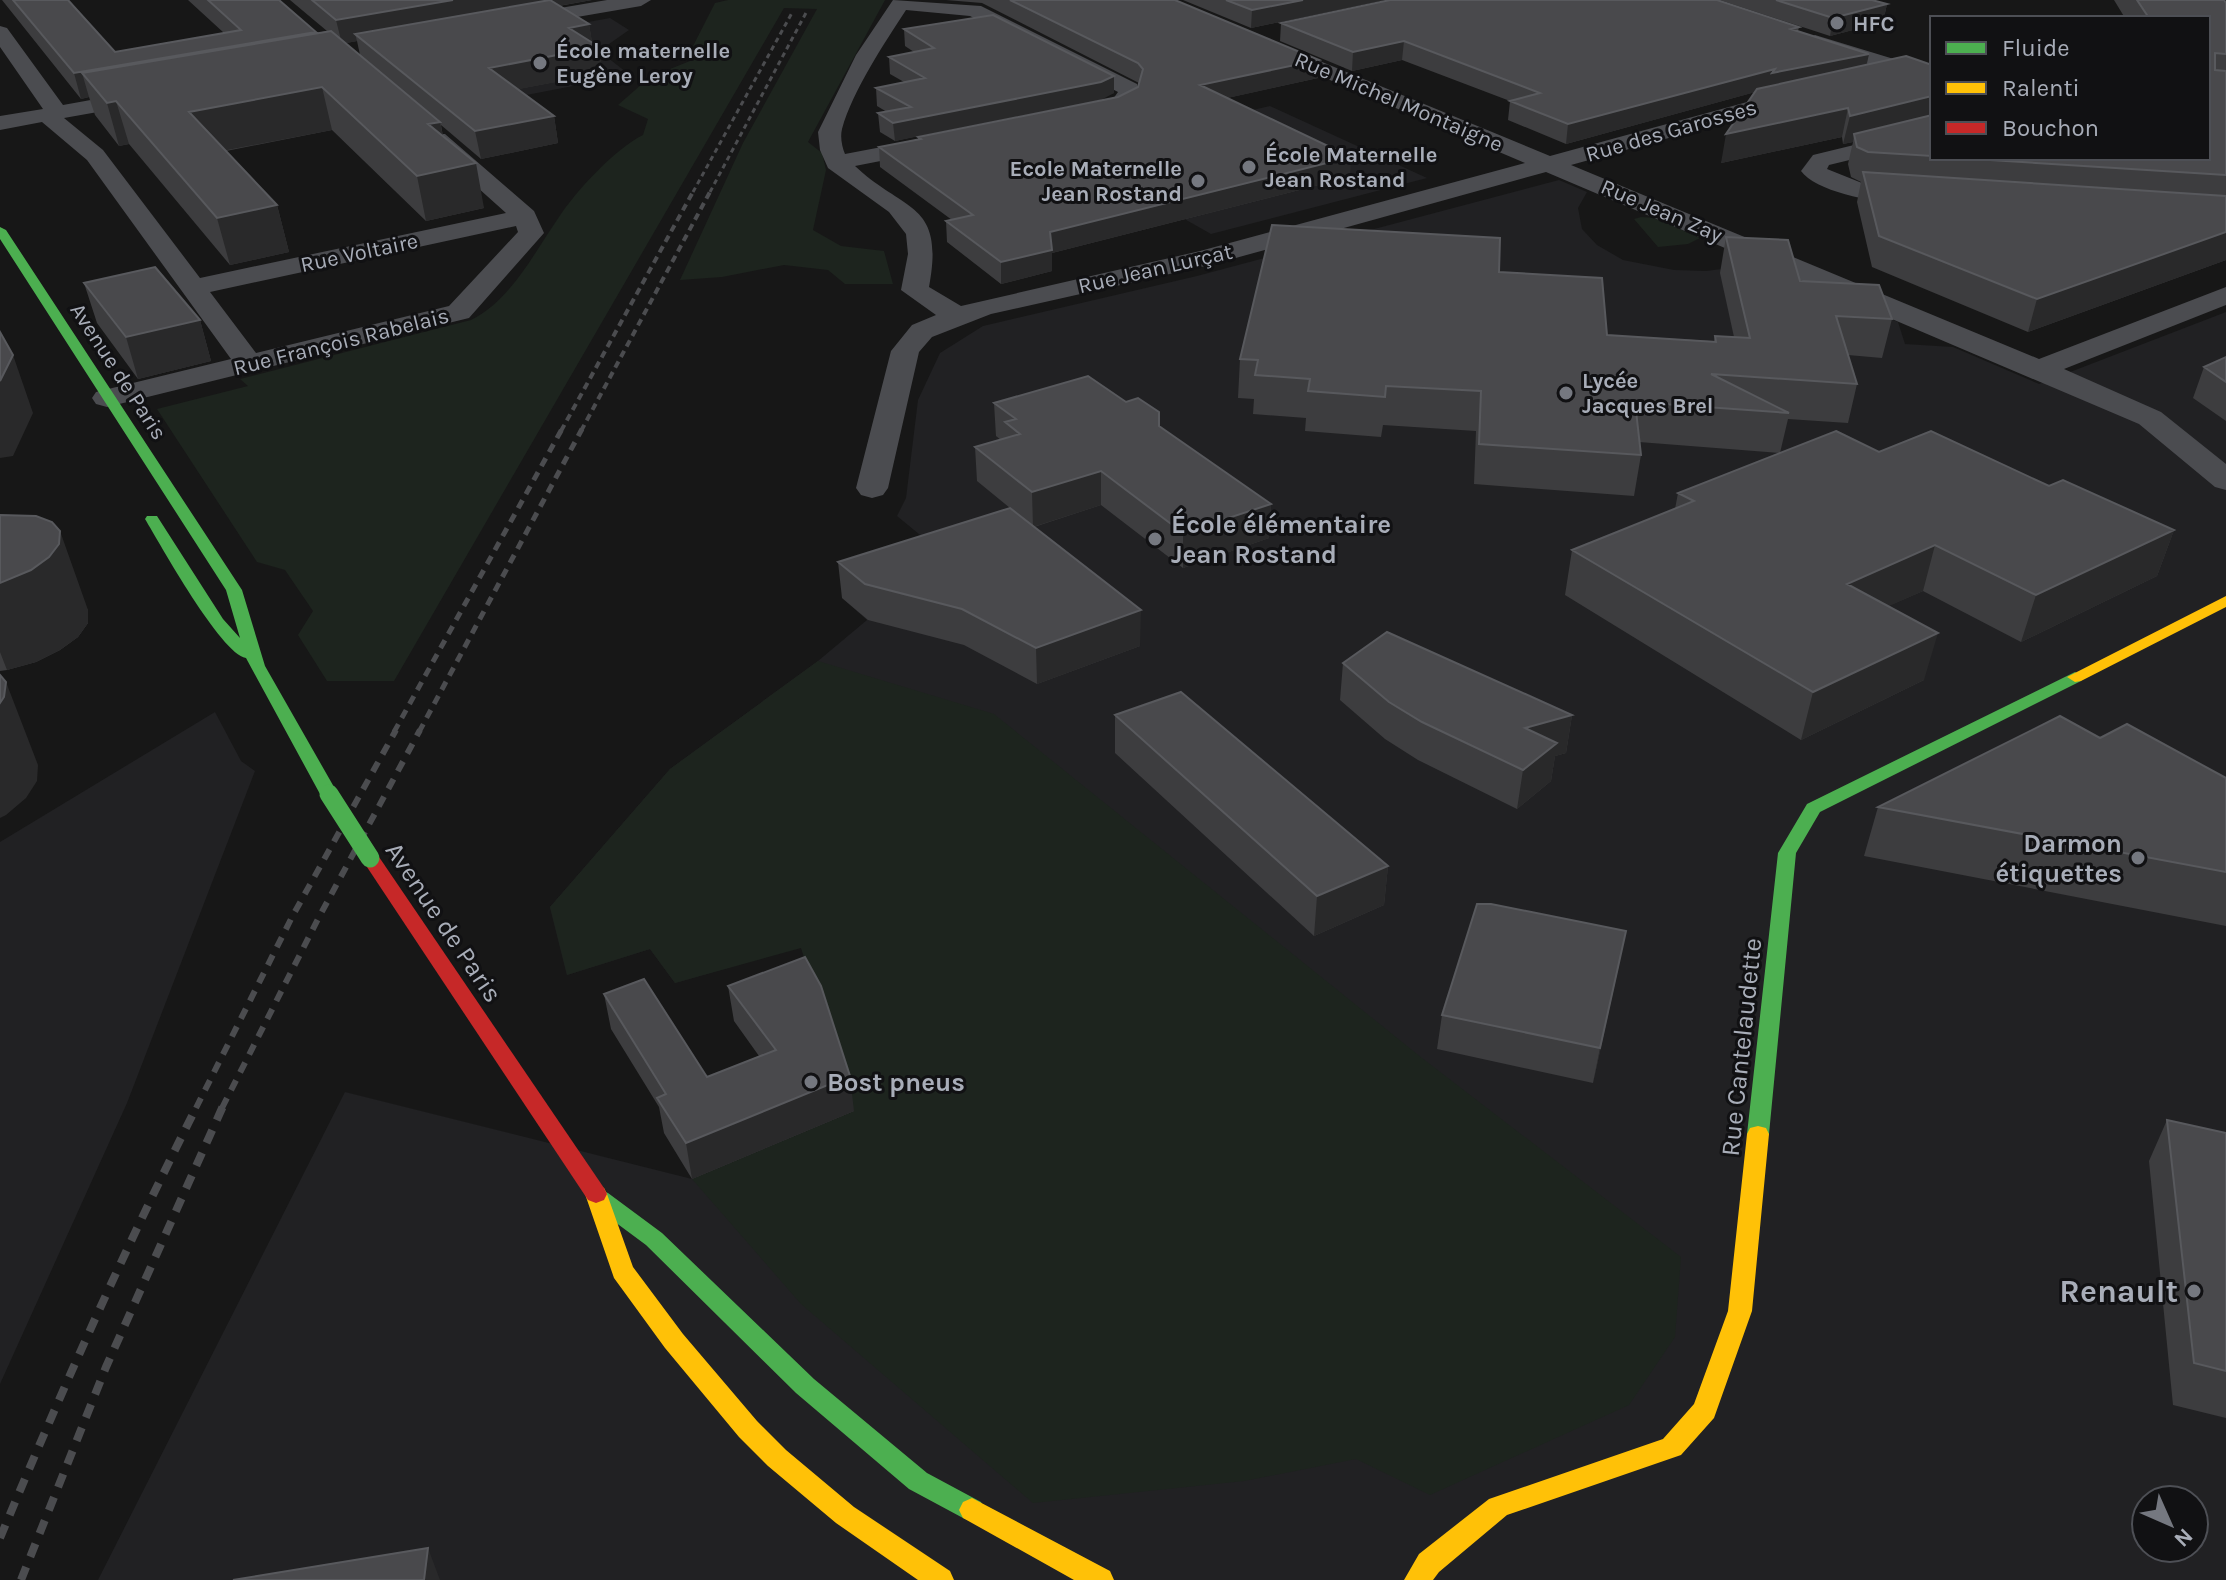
<svg xmlns="http://www.w3.org/2000/svg" width="2226" height="1580" font-family="Karla,sans-serif">
<style>
.built{fill:#212123;fill-rule:evenodd}
.green{fill:#1d241e}
.lines{fill:none;stroke-linecap:round;stroke-linejoin:round}
.street{fill:#4b4c50;fill-rule:evenodd}
.fast{fill:#4caf50;fill-rule:evenodd}
.slow{fill:#ffc107;fill-rule:evenodd}
.jam{fill:#c62828;fill-rule:evenodd}
.rail-far4{stroke:#4b4c4f;stroke-width:3;stroke-dasharray:5 4;stroke-linecap:butt}
.rail-far3{stroke:#4b4c4f;stroke-width:4;stroke-dasharray:7 5;stroke-linecap:butt}
.rail-far2{stroke:#4b4c4f;stroke-width:5;stroke-dasharray:9 7;stroke-linecap:butt}
.rail-far1{stroke:#4b4c4f;stroke-width:6;stroke-dasharray:11 9;stroke-linecap:butt}
.rail{stroke:#4b4c4f;stroke-width:8;stroke-dasharray:14 11;stroke-linecap:butt}
.fast-bridge{stroke:#4caf50;stroke-width:19}
.wall{fill:#3d3d3f;fill-rule:evenodd}
.shaded-wall{fill:#29292a}
.building{fill:#49494c;stroke:#58595d;stroke-width:2}
.poi-dot{fill:#757880;stroke:#111113;stroke-width:3}
.labels{text-anchor:middle;stroke-width:6;stroke-linejoin:round;paint-order:stroke}
.far-poi-label{font-size:22px;font-weight:bold;fill:#a8adb8;stroke:#111113;text-anchor:start}
.far-street-label{font-size:22px;fill:#a8adb8;stroke:#111113}
.poi-label{font-size:26px;font-weight:bold;fill:#a8adb8;stroke:#111113;text-anchor:start}
.street-label{font-size:26px;fill:#a8adb8;stroke:#111113}
.near-poi-label{font-size:32px;font-weight:bold;fill:#a8adb8;stroke:#111113;text-anchor:end}
</style>
<rect width="100%" height="100%" fill="#171717"/>
<path class="built" d="M 610,18 L 629,30 L 599,51 L 630,75 L 511,98 L 446,48 Z
M 1270,106 L 1427,178 L 1211,234 L 1075,157 L 1079,150 Z
M 1559,180 L 1587,192 L 1578,208 L 1582,229 L 1597,245 L 1623,260 L 1674,270 L 1706,271 L 1753,265 L 1898,322 L 1905,344 L 1953,347 L 2039,384 L 2226,312 L 2226,1580 L 98,1580 L 345,1092 L 692,1179 L 854,1111 L 801,947 L 675,983 L 650,949 L 567,975 L 550,907 L 670,769 L 818,661 L 867,620 L 842,598 L 953,562 L 897,516 L 906,498 L 918,400 L 940,353 L 983,326 L 1197,276 ZM 2146,1500 L 2194,1500 L 2194,1548 L 2146,1548 Z
M 215,712 L 241,761 L 255,771 L 127,1103 L 0,1384 L 0,842 Z"/>
<path class="green" d="M 728,0 L 885,0 L 808,142 L 822,153 L 826,170 L 813,230 L 841,246 L 884,251 L 893,284 L 845,284 L 828,270 L 784,265 L 722,277 L 680,280 L 743,143 L 817,9 L 784,8 L 394,681 L 327,681 L 298,635 L 313,611 L 285,570 L 257,562 L 157,409 L 248,386 L 240,379 L 471,320 C 511,300 534,253 559,217 C 576,191 616,148 643,135 L 648,119 L 618,105 L 650,77 L 690,61 L 690,52 L 715,3 Z
M 1641,217 L 1655,218 L 1700,238 L 1688,244 L 1658,247 L 1634,219 Z
M 818,661 L 994,714 L 1422,1058 L 1681,1257 L 1675,1337 L 1629,1405 L 1430,1495 L 1356,1459 L 1244,1481 L 1033,1503 L 801,1304 L 692,1179 L 854,1111 L 801,948 L 675,983 L 650,949 L 567,975 L 550,907 L 670,769 Z"/>
<g class="lines">
<path class="street" d="M 607,0 L 651,0 L 641,6 L 519,27 L 509,21 L 519,15 Z
M 893,0 L 981,6 L 1137,84 L 1140,98 C 1128,113 1093,122 1075,118 L 1072,113 L 1075,108 L 1113,99 L 1118,92 L 970,16 L 906,10 C 884,44 853,90 842,129 C 840,137 842,147 845,154 L 934,137 L 942,139 L 946,144 L 942,149 L 855,166 C 905,213 945,201 929,287 L 961,306 L 1200,251 L 1525,163 L 1262,51 L 1259,47 L 1262,43 L 1276,43 L 1550,156 L 1795,89 L 1806,96 L 1803,101 L 1571,165 L 2039,359 L 2226,287 L 2226,305 L 2064,369 L 2161,412 L 2226,464 L 2226,490 L 2215,487 L 2139,424 L 1546,172 L 1214,264 L 991,314 L 932,337 L 919,352 L 888,488 L 883,495 L 872,498 L 861,495 L 856,488 L 891,351 L 912,325 L 936,315 L 901,290 L 908,254 L 906,234 L 889,212 L 828,168 L 820,150 L 818,132 L 856,55 Z
M 0,26 L 7,28 L 63,105 L 146,90 L 154,92 L 157,97 L 154,102 L 64,118 L 103,150 L 200,278 L 506,213 L 429,144 L 425,139 L 429,134 L 445,134 L 534,211 L 544,233 L 469,318 L 107,407 L 96,404 L 92,398 L 96,392 L 231,359 L 87,160 L 42,122 L 0,130 L 0,116 L 43,109 L 0,47 ZM 516,226 L 518,232 L 449,306 L 256,353 L 210,292 Z
M 1815,35 L 1920,67 L 1923,72 L 1912,78 L 1808,45 L 1805,41 Z
M 1932,126 L 1932,140 L 1829,165 L 1827,169 L 1862,183 L 1924,191 L 1927,196 L 1924,201 C 1897,208 1818,195 1801,171 L 1813,155 Z"/>
<path class="fast" d="M 0,227 L 6,230 L 242,590 L 265,666 L 338,794 L 335,798 L 323,798 L 320,794 L 246,658 C 221,654 160,544 145,519 L 147,516 L 157,516 L 223,619 L 240,638 L 226,590 L 0,239 Z
M 2075,672 L 2083,677 L 2081,681 L 1820,812 L 1796,853 L 1769,1134 L 1766,1140 L 1758,1142 L 1750,1140 L 1747,1134 L 1778,853 L 1807,804 Z
M 600,1190 L 608,1193 L 662,1233 L 814,1379 L 927,1473 L 981,1502 L 985,1510 L 981,1518 L 972,1522 L 963,1518 L 909,1489 L 796,1393 L 646,1245 L 592,1205 L 589,1199 L 592,1193 Z"/>
<path class="slow" d="M 2226,596 L 2226,607 L 2081,681 L 2075,682 L 2067,677 Z
M 1758,1126 L 1766,1128 L 1769,1134 L 1752,1311 L 1714,1418 L 1681,1455 L 1507,1515 L 1439,1572 L 1433,1580 L 1404,1580 L 1419,1554 L 1489,1499 L 1663,1439 L 1694,1404 L 1728,1311 L 1747,1134 L 1750,1128 Z
M 596,1185 L 604,1188 L 607,1194 L 633,1267 L 683,1334 L 757,1421 L 786,1450 L 854,1507 L 950,1571 L 954,1580 L 918,1580 L 836,1523 L 768,1466 L 739,1437 L 665,1348 L 614,1278 L 585,1194 L 588,1188 Z
M 972,1498 L 1110,1571 L 1114,1580 L 1074,1580 L 963,1518 L 959,1510 L 963,1502 Z"/>
<path class="jam" d="M 370,852 L 377,854 L 604,1188 L 607,1194 L 604,1200 L 596,1203 L 588,1200 L 361,858 Z"/>
<path class="rail-far4" d="M 693,192 L 793,11
M 710,192 L 807,11"/>
<path class="rail-far3" d="M 561,431 L 694,190
M 581,431 L 711,190"/>
<path class="rail-far2" d="M 394,732 L 562,429
M 419,732 L 582,429"/>
<path class="rail-far1" d="M 196,1108 L 292,917 L 396,730
M 222,1108 L 318,919 L 420,730"/>
<path class="rail" d="M 0,1538 C 61,1392 125,1248 197,1106
M 21,1580 L 106,1367 L 223,1106"/>
<path class="fast-bridge" d="M 329,794 L 370,858"/>
</g>
<path class="wall" d="M 2,0 L 68,0 L 115,52 L 224,33 L 188,0 L 279,0 L 316,33 L 327,31 L 290,0 L 592,0 L 559,6 L 589,24 L 592,43 L 603,73 L 518,89 L 554,116 L 558,143 L 481,159 L 441,125 L 443,136 L 484,208 L 426,221 L 332,130 L 226,151 L 277,205 L 289,252 L 230,265 L 129,144 L 119,146 L 95,115 L 89,97 L 81,99 ZM 357,41 L 360,55 L 346,43 Z
M 946,0 L 1175,0 L 1318,78 L 1227,98 L 1350,177 L 1052,253 L 1052,271 L 1001,284 L 947,242 L 946,221 L 952,220 L 880,167 L 879,147 L 918,139 L 918,137 L 1118,97 L 1138,87 L 1139,83 L 982,3 Z
M 1183,0 L 1384,0 L 1251,28 Z
M 1720,0 L 1872,0 L 1887,4 L 1883,22 L 1830,36 Z
M 2114,0 L 2224,0 L 2226,3 L 2226,260 L 2028,332 L 1872,267 L 1857,202 L 1861,182 L 1851,177 L 1848,164 L 1853,142 L 1843,144 L 1842,137 L 1721,163 L 1755,92 L 1566,144 L 1508,120 L 1510,101 L 1402,60 L 1352,71 L 1280,41 L 1281,23 L 1799,27 L 1798,31 L 1869,54 L 1866,65 L 1932,65 L 1932,158 L 2208,158 L 2208,18 L 2125,18 Z
M 904,29 L 1114,93 L 895,141 L 880,132 L 878,113 L 887,112 L 877,106 L 876,88 L 904,82 L 890,74 L 889,57 L 914,52 L 905,46 Z
M 1726,237 L 1800,281 L 1892,319 L 1882,358 L 1848,355 L 1857,384 L 1848,423 L 1788,419 L 1780,453 L 1879,452 L 2049,486 L 2174,530 L 2157,576 L 2021,642 L 1923,591 L 1888,606 L 1924,680 L 1801,740 L 1565,595 L 1572,550 L 1675,509 L 1678,493 L 1780,453 L 1639,442 L 1641,455 L 1634,496 L 1474,484 L 1476,431 L 1383,425 L 1381,437 L 1305,431 L 1306,418 L 1253,414 L 1254,399 L 1238,398 L 1240,359 L 1499,272 L 1607,335 L 1714,341 L 1715,336 L 1734,337 L 1720,273 Z
M 84,283 L 200,320 L 211,361 L 138,379 L 97,323 Z
M 2226,357 L 2226,421 L 2193,398 L 2204,367 Z
M 994,403 L 1159,426 L 1271,504 L 1269,538 L 1183,568 L 1101,505 L 1034,527 L 1140,646 L 1037,684 L 964,645 L 868,620 L 842,598 L 838,562 L 1010,508 L 977,481 L 975,447 L 1001,440 L 996,436 Z
M 0,515 L 88,610 L 88,623 L 78,637 L 60,650 L 36,662 L 7,670 L 0,671 Z
M 1343,663 L 1572,715 L 1566,753 L 1555,756 L 1551,781 L 1517,809 L 1418,760 L 1385,739 L 1340,700 Z
M 1115,715 L 1388,866 L 1384,905 L 1314,936 L 1115,753 Z
M 2100,738 L 2226,778 L 2226,926 L 1864,856 L 1878,807 Z
M 1619,965 L 1593,1083 L 1437,1049 L 1442,1015 Z
M 728,986 L 854,1111 L 692,1179 L 664,1133 L 659,1107 L 611,1029 L 604,994 L 707,1077 L 759,1056 L 734,1021 Z
M 2167,1120 L 2226,1133 L 2226,1418 L 2173,1405 L 2149,1161 Z"/>
<path class="shaded-wall" d="M 453,0 L 592,0 L 363,40 L 355,34 L 357,41 L 342,44 L 336,20 Z
M 1303,0 L 1384,0 L 1251,28 L 1252,10 Z
M 1887,4 L 1883,22 L 1830,36 L 1833,18 Z
M 589,24 L 593,48 L 599,47 L 603,73 L 493,94 L 489,68 L 569,28 Z
M 316,32 L 321,56 L 82,73 L 89,97 L 81,99 L 74,73 Z
M 1404,41 L 1402,60 L 1352,71 L 1353,52 Z
M 1869,54 L 1865,72 L 1770,88 L 1566,144 L 1568,124 L 1775,69 Z
M 1319,60 L 1318,78 L 1200,104 L 1200,85 Z
M 1114,76 L 1114,93 L 1101,100 L 895,141 L 893,123 Z
M 322,87 L 332,130 L 201,155 L 189,112 Z
M 1932,96 L 1932,120 L 1854,134 L 1853,142 L 1843,144 L 1850,116 Z
M 116,101 L 129,144 L 119,146 L 107,103 Z
M 1848,108 L 1842,137 L 1721,163 L 1726,134 Z
M 554,116 L 558,143 L 481,159 L 475,131 Z
M 440,122 L 449,165 L 428,124 Z
M 1351,157 L 1350,177 L 1052,253 L 1052,271 L 1001,284 L 1001,262 L 1050,232 Z
M 476,163 L 484,208 L 426,221 L 417,176 Z
M 277,205 L 289,252 L 230,265 L 217,218 Z
M 2226,232 L 2226,260 L 2028,332 L 2037,299 Z
M 200,320 L 211,361 L 138,379 L 126,337 Z
M 13,355 L 33,413 L 13,456 L 0,458 L 0,381 Z
M 1101,471 L 1101,505 L 1033,527 L 1032,492 Z
M 1271,504 L 1269,538 L 1183,568 L 1183,533 Z
M 2174,530 L 2157,576 L 2021,642 L 2036,595 Z
M 60,531 L 88,610 L 88,623 L 78,637 L 60,650 L 36,662 L 7,670 L 0,652 L 0,583 Z
M 1935,545 L 1923,591 L 1835,630 L 1847,584 Z
M 1141,610 L 1140,646 L 1037,684 L 1036,648 Z
M 1938,633 L 1924,680 L 1801,740 L 1813,692 Z
M 6,682 L 38,765 L 37,781 L 26,798 L 6,815 L 0,818 L 0,703 Z
M 1572,715 L 1566,753 L 1555,756 L 1551,781 L 1517,809 L 1523,770 L 1525,728 Z
M 1388,866 L 1384,905 L 1314,936 L 1317,896 Z
M 1626,931 L 1619,965 L 1593,1083 L 1600,1048 Z
M 850,1076 L 854,1111 L 692,1179 L 686,1143 Z
M 428,1548 L 440,1580 L 424,1580 Z"/>
<path class="building" d="M 13,0 L 68,0 L 115,52 L 241,30 L 208,0 L 279,0 L 316,32 L 74,73 Z
M 312,0 L 453,0 L 336,20 Z
M 550,0 L 589,24 L 569,28 L 599,47 L 489,68 L 554,116 L 475,131 L 355,34 Z
M 1010,0 L 1175,0 L 1319,60 L 1200,85 L 1351,157 L 1050,232 L 1052,250 L 1001,262 L 946,221 L 973,215 L 879,147 L 921,139 L 918,137 L 1118,97 L 1138,87 L 1143,69 L 1138,63 Z
M 1226,0 L 1303,0 L 1252,10 Z
M 1390,0 L 1717,0 L 1799,27 L 1791,29 L 1869,54 L 1772,73 L 1775,69 L 1568,124 L 1510,101 L 1540,93 L 1404,41 L 1353,52 L 1281,23 Z
M 1776,0 L 1872,0 L 1887,4 L 1833,18 Z
M 2137,0 L 2224,0 L 2226,3 L 2226,54 L 2215,53 L 2215,70 L 2226,71 L 2226,175 L 1958,158 L 2208,158 L 2208,18 L 2149,18 Z
M 993,15 L 1114,76 L 1101,82 L 893,123 L 878,113 L 911,107 L 876,88 L 925,78 L 889,57 L 934,48 L 904,29 Z
M 331,31 L 440,122 L 428,124 L 476,163 L 417,176 L 322,87 L 189,112 L 277,205 L 217,218 L 116,101 L 107,103 L 82,73 Z
M 1906,56 L 1932,65 L 1932,96 L 1850,116 L 1848,108 L 1726,134 L 1757,89 Z
M 1932,115 L 1932,156 L 1868,152 L 1857,147 L 1854,134 Z
M 1863,172 L 2226,196 L 2226,232 L 2037,299 L 1879,236 Z
M 1272,225 L 1500,238 L 1499,272 L 1602,278 L 1607,335 L 1716,342 L 1715,336 L 1750,338 L 1726,237 L 1788,240 L 1800,281 L 1879,285 L 1892,319 L 1836,316 L 1857,384 L 1711,374 L 1789,413 L 1635,402 L 1641,455 L 1479,444 L 1481,391 L 1386,386 L 1385,397 L 1308,391 L 1310,379 L 1255,375 L 1258,360 L 1240,359 Z
M 155,267 L 200,320 L 126,337 L 84,283 Z
M 0,332 L 13,355 L 0,381 Z
M 2226,357 L 2226,382 L 2204,367 Z
M 1088,376 L 1126,402 L 1138,398 L 1159,412 L 1159,426 L 1271,504 L 1183,533 L 1101,471 L 1032,492 L 975,447 L 1020,434 L 1005,422 L 1016,419 L 994,403 Z
M 1836,431 L 1879,452 L 1931,431 L 2049,486 L 2063,480 L 2174,530 L 2036,595 L 1935,545 L 1847,584 L 1938,633 L 1813,692 L 1572,550 L 1694,501 L 1678,493 Z
M 1010,508 L 1141,610 L 1036,648 L 962,609 L 865,584 L 838,562 Z
M 0,515 L 36,516 L 52,522 L 60,531 L 59,544 L 49,557 L 31,570 L 0,583 Z
M 1387,632 L 1572,715 L 1525,728 L 1557,743 L 1523,770 L 1422,722 L 1389,702 L 1343,663 Z
M 0,675 L 6,682 L 4,697 L 0,703 Z
M 1181,692 L 1388,866 L 1317,896 L 1115,715 Z
M 2060,716 L 2100,738 L 2127,724 L 2226,778 L 2226,872 L 1878,807 Z
M 1477,904 L 1491,904 L 1626,931 L 1600,1048 L 1442,1015 Z
M 805,957 L 821,986 L 850,1076 L 686,1143 L 657,1098 L 666,1094 L 604,994 L 644,979 L 707,1077 L 776,1050 L 728,986 Z
M 2167,1120 L 2226,1133 L 2226,1371 L 2194,1363 Z
M 428,1548 L 424,1580 L 233,1580 Z"/>
<g class="poi-dot">
<circle cx="1837" cy="23" r="8"/>
<circle cx="540" cy="63" r="8"/>
<circle cx="1249" cy="167" r="8"/>
<circle cx="1198" cy="181" r="8"/>
<circle cx="1566" cy="393" r="8"/>
<circle cx="1155" cy="539" r="8"/>
<circle cx="2138" cy="858" r="8"/>
<circle cx="811" cy="1082" r="8"/>
<circle cx="2194" cy="1291" r="8"/>
</g>
<g class="labels">
<g class="far-poi-label">
<text x="1853" y="31">HFC</text>
<text x="556" y="58">École maternelle<tspan x="556" dy="25">Eugène Leroy</tspan></text>
<text x="1265" y="162">École Maternelle<tspan x="1265" dy="25">Jean Rostand</tspan></text>
<text x="1182" y="176" text-anchor="end">Ecole Maternelle<tspan x="1182" dy="25">Jean Rostand</tspan></text>
<text x="1582" y="388">Lycée<tspan x="1582" dy="25">Jacques Brel</tspan></text>
</g>
<g class="far-street-label">
<text transform="translate(1399 101) rotate(23)" y="8">Rue Michel Montaigne</text>
<text transform="translate(1671 130) rotate(-16)" y="8">Rue des Garosses</text>
<text transform="translate(1662 210) rotate(23)" y="8">Rue Jean Zay</text>
<text transform="translate(359 252) rotate(-12)" y="8">Rue Voltaire</text>
<text transform="translate(1155 268) rotate(-13)" y="8">Rue Jean Lurçat</text>
<text transform="translate(341 341) rotate(-14)" y="8">Rue François Rabelais</text>
<text transform="translate(119 371) rotate(57)" y="8">Avenue de Paris</text>
</g>
<g class="poi-label">
<text x="1171" y="533">École élémentaire<tspan x="1171" dy="30">Jean Rostand</tspan></text>
<text x="2122" y="852" text-anchor="end">Darmon<tspan x="2122" dy="30">étiquettes</tspan></text>
<text x="827" y="1091">Bost pneus</text>
</g>
<g class="street-label">
<text transform="translate(444 922) rotate(56)" y="9">Avenue de Paris</text>
<text transform="translate(1741 1047) rotate(-84)" y="9">Rue Cantelaudette</text>
</g>
<g class="near-poi-label">
<text x="2178" y="1302">Renault</text>
</g>
</g>
<rect x="1930" y="16" width="280" height="144" fill="#111113" stroke="#4d4f55" stroke-width="2"/>
<rect x="1946" y="42" width="40" height="12" fill="#4caf50" stroke="#4d4f55" stroke-width="2"/>
<text x="2002" y="56" font-size="24" fill="#a8adb8">Fluide</text>
<rect x="1946" y="82" width="40" height="12" fill="#ffc107" stroke="#4d4f55" stroke-width="2"/>
<text x="2002" y="96" font-size="24" fill="#a8adb8">Ralenti</text>
<rect x="1946" y="122" width="40" height="12" fill="#c62828" stroke="#4d4f55" stroke-width="2"/>
<text x="2002" y="136" font-size="24" fill="#a8adb8">Bouchon</text>
<g transform="translate(2170 1524) rotate(135)"><circle r="38" fill="#111113" stroke="#4d4f55" stroke-width="2"/>
<path d="M0-6L14 30L0 20L-14 30Z" fill="#757880"/>
<text y="-12" font-size="22" font-weight="bold" text-anchor="middle" fill="#a8adb8">N</text>
</g>
</svg>
